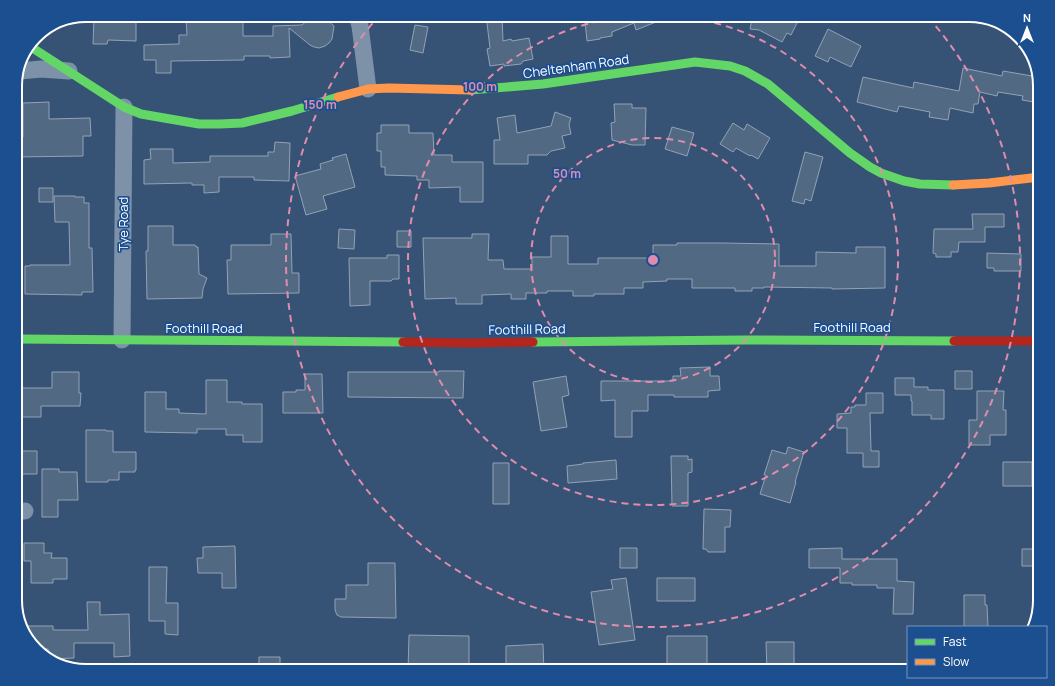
<svg xmlns="http://www.w3.org/2000/svg" width="1055" height="686" font-family="Manrope,sans-serif">
<style>
.building{fill:#526984;stroke:#92a2b6}
.lines{fill:none;stroke-linecap:round;stroke-linejoin:round}
.street{stroke:#7d92a8;stroke-width:17}
.fast{stroke:#63d668;stroke-width:9}
.slow{stroke:#ff974d;stroke-width:9}
.jam{stroke:#b3261e;stroke-width:9}
.ring{fill:none;stroke:#e08cad;stroke-width:2;stroke-dasharray:7 5}
.labels{text-anchor:middle;stroke-width:3.5;stroke-linejoin:round;paint-order:stroke}
.street-label{font-size:13px;fill:#fff;stroke:#1b4f8f}
.rim{fill:none;stroke:#fff;stroke-width:2}
.centre{fill:#e08cad;stroke:#1b4f8f;stroke-width:2}
.ring-label{font-size:12px;text-anchor:middle;font-weight:bold;fill:#e08cad;stroke:#1b4f8f;stroke-width:3.5;stroke-linejoin:round;paint-order:stroke}
</style>
<rect width="100%" height="100%" fill="#365274"/>
<path class="building" d="M 486,15 L 502,15 L 503,41 L 511,39 L 512,41 L 529,38 L 533,59 L 523,61 L 521,64 L 504,66 L 504,64 L 490,66 L 487,49 L 490,48 Z
M 631,15 L 671,15 L 671,16 L 636,30 L 634,23 L 612,32 L 612,36 L 600,38 L 600,39 L 587,41 L 585,21 Z
M 753,15 L 782,15 L 797,23 L 791,35 L 787,33 L 782,42 L 759,30 L 750,29 Z
M 120,17 L 136,17 L 136,41 L 108,40 L 107,44 L 93,44 L 94,18 L 120,18 Z
M 243,17 L 243,36 L 273,36 L 273,26 L 302,25 L 310,18 L 316,17 L 326,19 L 334,26 L 332,39 L 329,43 L 325,46 L 319,48 L 314,47 L 310,45 L 289,28 L 290,57 L 270,58 L 270,56 L 244,56 L 244,60 L 171,61 L 171,73 L 156,73 L 156,60 L 144,60 L 144,45 L 179,44 L 179,35 L 187,35 L 186,18 Z
M 415,25 L 428,27 L 423,53 L 410,50 Z
M 828,29 L 861,46 L 851,67 L 830,57 L 828,62 L 815,56 Z
M 963,68 L 1002,76 L 1003,71 L 1038,77 L 1040,86 L 1040,103 L 1022,100 L 1023,96 L 998,92 L 997,96 L 980,92 L 978,104 L 974,104 L 973,113 L 950,108 L 948,120 L 929,117 L 930,112 L 899,106 L 897,112 L 857,102 L 863,77 L 913,88 L 914,82 L 959,91 Z
M 49,102 L 49,119 L 90,118 L 91,136 L 83,136 L 83,156 L 15,157 L 15,137 L 23,137 L 23,103 Z
M 614,104 L 632,104 L 632,108 L 646,108 L 645,145 L 632,145 L 612,140 L 611,123 L 615,122 Z
M 555,112 L 571,118 L 569,124 L 571,134 L 562,136 L 565,148 L 551,151 L 547,155 L 528,155 L 528,164 L 494,164 L 494,140 L 500,140 L 497,118 L 515,115 L 517,133 L 551,126 Z
M 733,123 L 744,130 L 747,124 L 770,138 L 758,159 L 751,155 L 750,156 L 736,148 L 733,152 L 720,144 Z
M 381,125 L 409,125 L 409,133 L 433,133 L 434,155 L 452,155 L 452,162 L 483,162 L 483,202 L 460,202 L 460,187 L 429,188 L 429,180 L 417,180 L 417,176 L 385,175 L 385,167 L 381,167 L 381,151 L 377,151 L 377,133 L 381,133 Z
M 672,127 L 694,133 L 687,156 L 665,149 Z
M 275,142 L 290,143 L 289,181 L 254,180 L 254,177 L 219,177 L 219,192 L 204,193 L 204,185 L 192,185 L 192,183 L 144,184 L 144,160 L 151,159 L 150,149 L 173,149 L 173,163 L 210,162 L 210,156 L 268,156 L 268,152 L 274,152 Z
M 805,152 L 823,157 L 811,201 L 805,199 L 804,204 L 792,201 Z
M 346,154 L 355,187 L 323,196 L 327,209 L 306,215 L 295,176 L 321,169 L 320,164 L 333,160 L 332,158 Z
M 39,188 L 53,188 L 53,202 L 39,202 Z
M 54,196 L 75,196 L 75,197 L 84,197 L 84,203 L 89,203 L 89,248 L 92,248 L 93,292 L 82,292 L 82,295 L 25,294 L 25,266 L 30,266 L 30,265 L 70,265 L 69,222 L 55,222 Z
M 972,214 L 1004,214 L 1004,227 L 985,227 L 985,242 L 959,242 L 958,252 L 951,252 L 951,257 L 936,257 L 936,254 L 933,253 L 934,229 L 973,229 Z
M 148,226 L 173,226 L 173,245 L 195,245 L 196,247 L 198,247 L 199,274 L 207,278 L 203,289 L 202,298 L 147,299 L 146,251 L 148,251 Z
M 339,229 L 355,230 L 354,249 L 338,248 Z
M 397,231 L 411,231 L 411,247 L 397,247 Z
M 271,234 L 291,234 L 292,273 L 299,273 L 299,293 L 228,294 L 227,260 L 231,260 L 231,245 L 271,245 Z
M 472,234 L 489,234 L 488,260 L 503,260 L 504,269 L 532,269 L 532,257 L 551,257 L 551,236 L 568,236 L 568,264 L 598,264 L 598,258 L 653,258 L 653,245 L 677,245 L 677,243 L 722,243 L 779,244 L 779,266 L 816,266 L 816,252 L 856,253 L 856,247 L 885,247 L 885,288 L 832,289 L 832,288 L 764,287 L 764,288 L 752,288 L 752,291 L 735,291 L 735,288 L 692,288 L 692,279 L 667,279 L 667,281 L 643,282 L 643,288 L 624,288 L 624,294 L 594,294 L 594,296 L 573,296 L 573,291 L 547,291 L 547,293 L 526,293 L 526,299 L 511,299 L 511,294 L 482,295 L 482,304 L 456,304 L 456,298 L 425,299 L 423,238 L 472,238 Z
M 987,253 L 1021,254 L 1021,271 L 994,271 L 994,268 L 987,268 Z
M 387,255 L 399,255 L 399,279 L 393,279 L 391,281 L 370,281 L 370,305 L 350,306 L 349,258 L 387,258 Z
M 710,367 L 710,376 L 719,376 L 720,390 L 708,391 L 708,397 L 674,397 L 674,395 L 648,395 L 648,411 L 632,411 L 632,437 L 615,437 L 615,400 L 601,401 L 601,381 L 673,381 L 673,376 L 681,376 L 680,368 Z
M 439,371 L 464,371 L 463,398 L 348,397 L 348,372 L 439,372 Z
M 955,371 L 972,371 L 972,389 L 955,389 Z
M 52,372 L 79,372 L 79,393 L 81,393 L 80,406 L 41,406 L 41,417 L 21,417 L 21,410 L 15,410 L 15,388 L 52,388 Z
M 305,374 L 322,374 L 323,413 L 283,413 L 283,392 L 296,392 L 296,390 L 305,390 Z
M 566,376 L 569,395 L 562,397 L 567,427 L 541,431 L 533,382 Z
M 895,378 L 914,378 L 914,387 L 928,387 L 928,390 L 944,390 L 944,419 L 931,419 L 931,415 L 912,415 L 912,401 L 911,401 L 911,395 L 895,395 Z
M 206,380 L 227,380 L 227,402 L 242,402 L 242,404 L 262,404 L 262,442 L 243,442 L 243,435 L 226,435 L 226,429 L 197,429 L 197,433 L 145,432 L 145,392 L 166,392 L 166,409 L 179,409 L 179,413 L 206,414 Z
M 977,391 L 1004,391 L 1003,410 L 1006,410 L 1006,435 L 990,435 L 990,445 L 969,445 L 969,420 L 977,420 Z
M 866,393 L 883,393 L 883,413 L 870,413 L 871,451 L 879,451 L 879,467 L 863,467 L 863,453 L 847,453 L 847,428 L 837,428 L 837,414 L 851,413 L 851,407 L 855,407 L 855,405 L 866,405 Z
M 86,430 L 106,430 L 106,431 L 113,431 L 113,452 L 136,452 L 136,470 L 135,470 L 135,472 L 119,472 L 119,480 L 108,480 L 108,482 L 86,482 Z
M 788,447 L 804,452 L 795,482 L 796,482 L 790,503 L 760,494 L 766,475 L 764,475 L 772,450 L 786,454 Z
M 15,451 L 37,451 L 37,474 L 15,474 Z
M 671,456 L 688,456 L 688,460 L 692,459 L 692,472 L 688,473 L 688,506 L 672,506 Z
M 616,460 L 617,479 L 568,483 L 567,466 L 583,464 L 583,463 Z
M 1003,462 L 1032,462 L 1032,486 L 1003,486 Z
M 493,463 L 509,463 L 509,504 L 493,504 Z
M 42,469 L 59,469 L 59,472 L 77,472 L 78,500 L 58,500 L 58,517 L 42,517 Z
M 704,509 L 731,510 L 730,527 L 725,527 L 725,552 L 708,552 L 706,549 L 703,549 Z
M 24,543 L 44,543 L 44,553 L 52,553 L 51,558 L 67,558 L 67,579 L 53,579 L 53,583 L 31,583 L 31,561 L 24,561 Z
M 235,546 L 236,588 L 222,588 L 222,573 L 198,573 L 197,558 L 203,558 L 203,547 Z
M 620,548 L 637,548 L 637,568 L 620,568 Z
M 842,548 L 842,559 L 897,559 L 897,581 L 914,582 L 913,614 L 893,614 L 894,588 L 877,588 L 877,585 L 852,585 L 852,583 L 840,583 L 840,568 L 809,568 L 809,549 Z
M 1022,549 L 1037,549 L 1037,566 L 1022,566 Z
M 368,563 L 395,563 L 396,618 L 341,617 L 337,615 L 335,610 L 335,599 L 346,599 L 346,585 L 368,585 Z
M 149,567 L 167,567 L 166,603 L 178,603 L 178,635 L 165,634 L 165,621 L 149,621 Z
M 626,578 L 635,640 L 599,645 L 591,592 L 613,589 L 611,580 Z
M 657,578 L 695,578 L 695,601 L 657,601 Z
M 964,595 L 985,595 L 985,605 L 987,605 L 988,627 L 964,627 Z
M 87,602 L 100,602 L 100,615 L 129,614 L 130,656 L 114,657 L 114,643 L 74,643 L 74,658 L 49,659 L 48,649 L 41,649 L 40,644 L 33,644 L 24,635 L 22,626 L 53,626 L 53,630 L 88,630 Z
M 409,635 L 469,636 L 469,666 L 429,666 L 428,671 L 408,671 Z
M 667,636 L 707,636 L 707,671 L 667,671 Z
M 766,642 L 794,642 L 794,671 L 767,671 Z
M 543,644 L 544,671 L 526,671 L 526,665 L 506,665 L 506,646 Z
M 259,657 L 280,657 L 280,671 L 259,671 Z"/>
<g class="lines">
<path class="street" d="M 357,15 L 360,26 L 368,89
M 20,71 L 41,69 L 69,71
M 122,340 L 124,107
M 15,511 L 25,511"/>
<path class="fast" d="M 31,47 L 124,107 L 141,114 L 199,124 L 220,124 L 242,123 L 292,111 L 338,97
M 470,90 L 543,84 L 695,62 L 730,66 L 745,71 L 768,84 L 850,153 L 870,167 L 881,173 L 904,181 L 920,184 L 953,185
M 15,339 L 403,342
M 533,342 L 744,340 L 954,341"/>
<path class="slow" d="M 338,97 L 368,89 L 389,88 L 470,90
M 953,185 L 989,183 L 1040,177"/>
<path class="jam" d="M 954,341 L 1040,341
M 403,342 L 469,343 L 533,342"/>
</g>
<g class="ring">
<circle cx="653" cy="260" r="122"/>
<path d="M655 15A245 245 0 1 1 651 15"/>
<path d="M928 17A367 367 0 1 1 378 17"/>
</g>
<g class="labels">
<g class="street-label">
<text transform="translate(576 66) rotate(-8)" y="5">Cheltenham Road</text>
<text transform="translate(123 224) rotate(-90)" y="5">Tye Road</text>
<text x="852" y="332">Foothill Road</text>
<text x="204" y="333">Foothill Road</text>
<text transform="translate(527 329) rotate(-1)" y="5">Foothill Road</text>
</g>
</g>
<path d="M0 0H1055V686H0ZM86 22H969A64 64 0 0 1 1033 86V600A64 64 0 0 1 969 664H86A64 64 0 0 1 22 600V86A64 64 0 0 1 86 22Z" fill="#1b4f8f" fill-rule="evenodd"/>
<path class="rim" d="M86 22H969A64 64 0 0 1 1033 86V600A64 64 0 0 1 969 664H86A64 64 0 0 1 22 600V86A64 64 0 0 1 86 22Z"/>
<circle cx="653" cy="260" r="6" class="centre"/>
<g class="ring-label">
<text x="480" y="91">100 m</text>
<text x="320" y="109">150 m</text>
<text x="567" y="178">50 m</text>
</g>
<rect x="907" y="626" width="140" height="52" fill="#1b4f8f" stroke="#7695bc"/>
<rect x="915" y="639" width="20" height="6" fill="#63d668" stroke="#7695bc"/>
<text x="943" y="646" font-size="12" fill="#ffffff">Fast</text>
<rect x="915" y="659" width="20" height="6" fill="#ff974d" stroke="#7695bc"/>
<text x="943" y="666" font-size="12" fill="#ffffff">Slow</text>
<g transform="translate(1027 28)" stroke="#1b4f8f" stroke-width="3" paint-order="stroke">
<path d="M0-3L7 15L0 10L-7 15Z" fill="#ffffff"/>
<text y="-6" font-size="11" font-weight="bold" text-anchor="middle" fill="#ffffff">N</text>
</g>
</svg>
